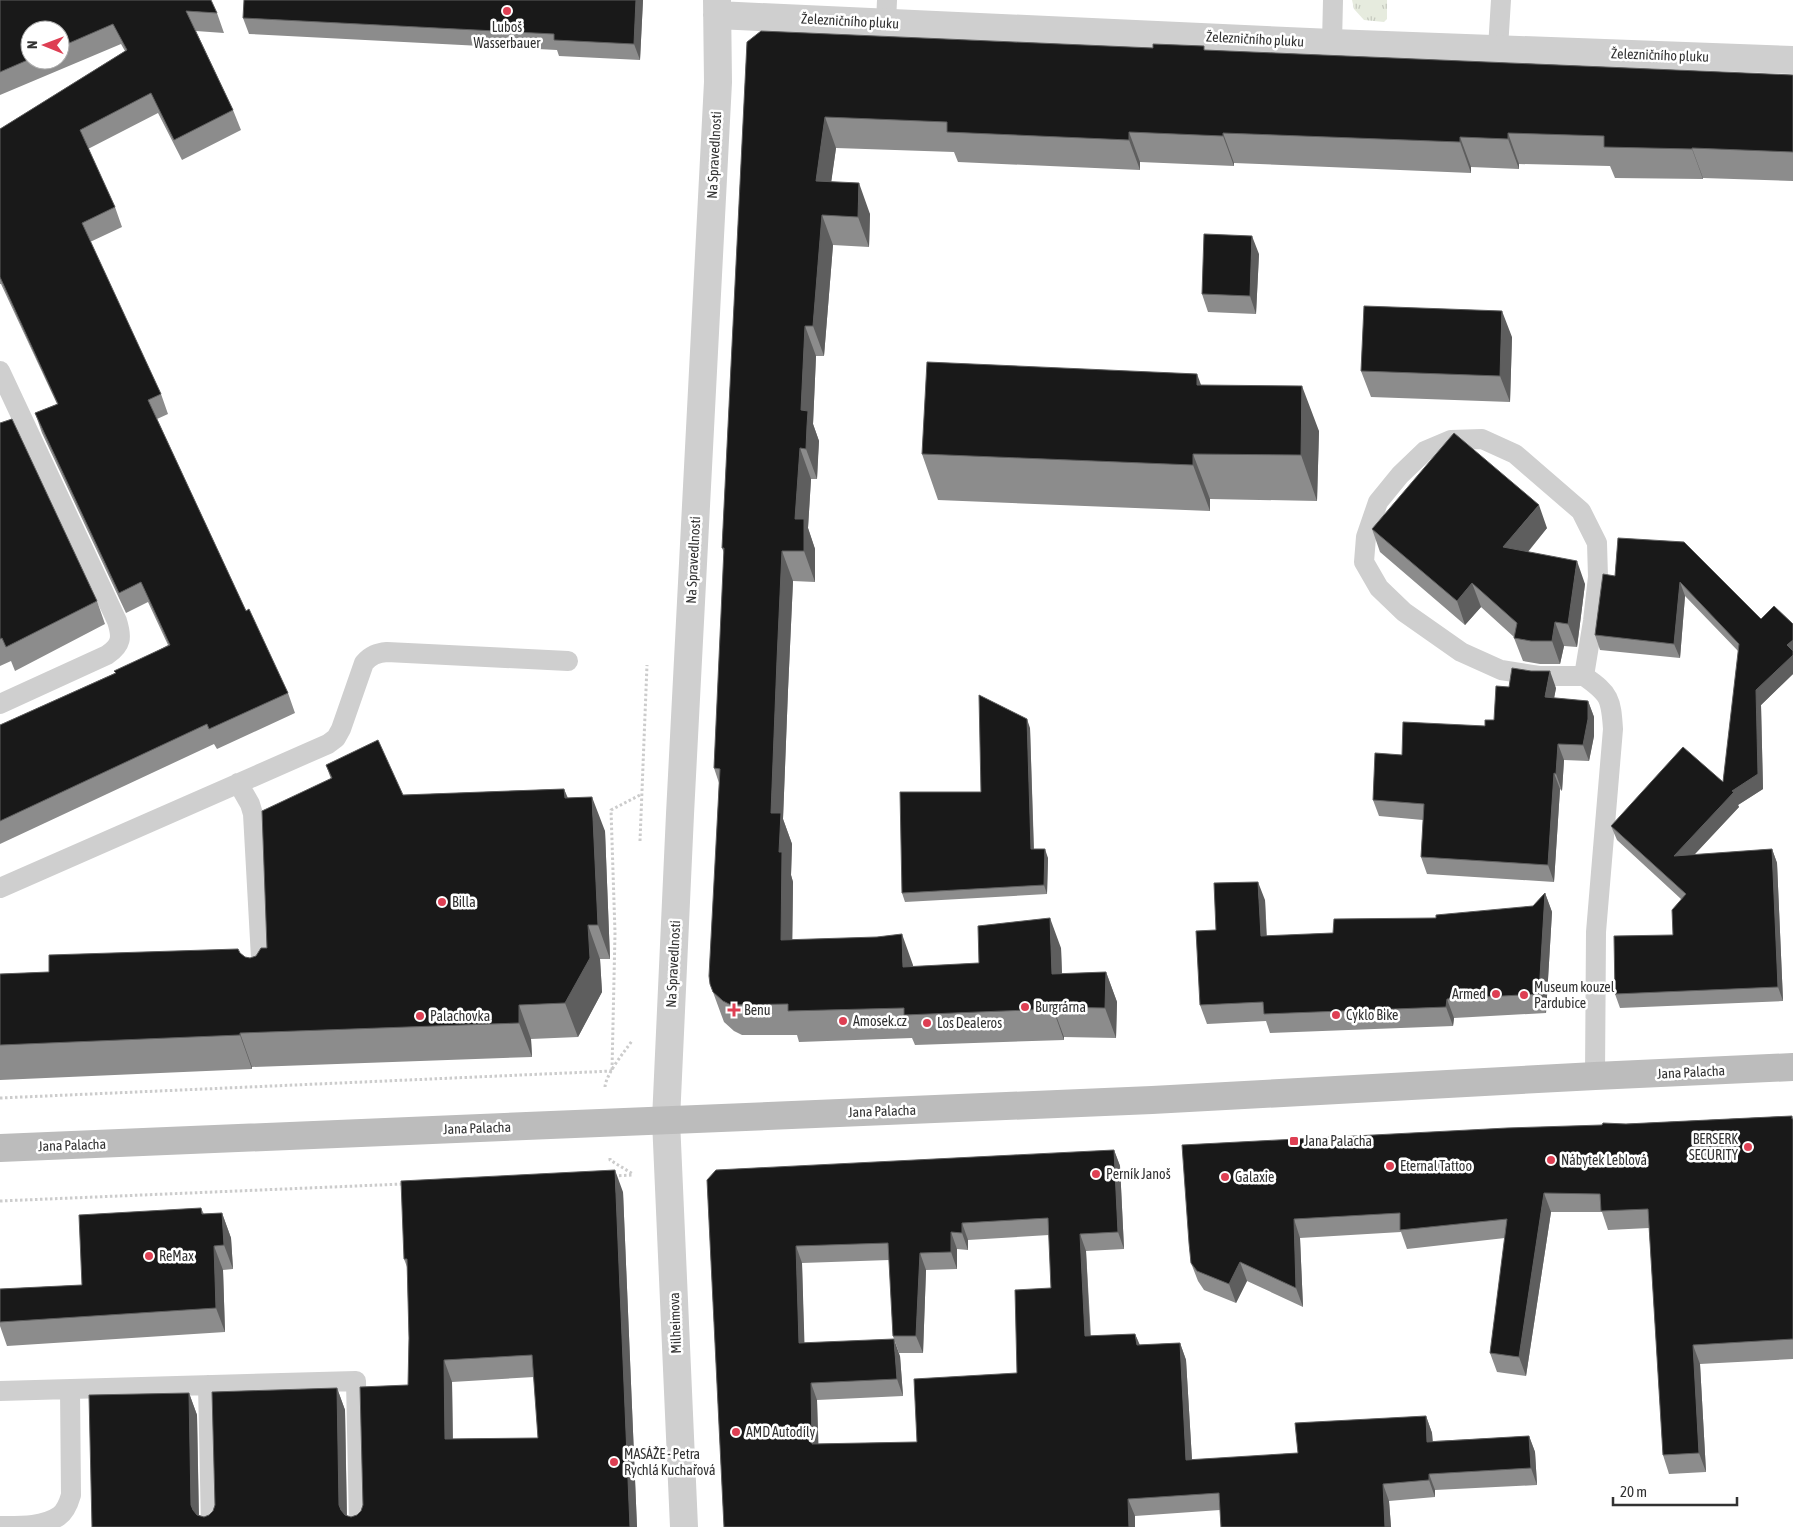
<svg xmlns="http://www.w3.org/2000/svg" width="1793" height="1527" font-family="'Asap Condensed',sans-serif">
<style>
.grass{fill:url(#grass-tufts)}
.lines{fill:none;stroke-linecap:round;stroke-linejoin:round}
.path{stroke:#ccc;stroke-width:3;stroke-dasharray:2.5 2.5;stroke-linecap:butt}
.service{stroke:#cfcfcf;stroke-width:20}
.minor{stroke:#cfcfcf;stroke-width:28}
.secondary{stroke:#bcbcbc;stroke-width:28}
.wall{fill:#8c8c8c;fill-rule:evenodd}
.shaded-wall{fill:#5e5e5e}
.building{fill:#191919;stroke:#5e5e5e;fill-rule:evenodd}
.poi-dot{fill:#de3f53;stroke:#fff;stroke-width:2}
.labels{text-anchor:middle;stroke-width:5;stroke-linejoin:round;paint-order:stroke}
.street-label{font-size:14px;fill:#323232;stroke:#fff}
.poi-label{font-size:14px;fill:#323232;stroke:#fff;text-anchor:start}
</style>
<defs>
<pattern id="grass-tufts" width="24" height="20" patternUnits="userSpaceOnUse" patternTransform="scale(1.25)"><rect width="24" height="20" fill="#e6ebde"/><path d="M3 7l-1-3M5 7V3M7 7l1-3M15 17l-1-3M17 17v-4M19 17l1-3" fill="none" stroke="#c6cabf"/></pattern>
</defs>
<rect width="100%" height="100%" fill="#fff"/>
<path class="grass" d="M 1352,0 L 1387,0 L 1387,19 L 1384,22 L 1364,20 L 1354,9 Z"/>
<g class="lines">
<path class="path" d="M 640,841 L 647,665
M 612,1070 L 615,933 L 611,810 L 642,794
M 605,1087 C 606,1074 624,1052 632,1041
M 0,1098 L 612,1071
M 610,1158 L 610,1160 L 633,1174
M 614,1176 L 633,1175
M 0,1201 L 403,1184"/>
<path class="service" d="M 886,23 L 887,0
M 1332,43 L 1333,0
M 1498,48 L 1501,0
M 0,371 L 117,621 C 122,637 122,645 107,655 L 0,704
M 1584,676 L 1539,676 L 1501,670 L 1461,652 L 1404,612 L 1379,588 L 1364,562 L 1366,537 L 1378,502 L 1400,475 L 1425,451 L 1451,440 L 1482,439 L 1515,454 L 1581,511 L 1597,543 L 1598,577 L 1593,621 L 1584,676 C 1610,694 1611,699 1613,729 L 1596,932 L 1595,1076
M 238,783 L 250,804 L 253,814 L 262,976
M 0,888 L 328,744 L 336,738 L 341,729 L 364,663 C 371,655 377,653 387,652 L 568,661
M 208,1385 L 211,1527
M 0,1391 L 356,1381 L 359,1527
M 0,1526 C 19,1526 43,1527 59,1516 C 66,1511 69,1502 71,1495 L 70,1389"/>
<path class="minor" d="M 717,15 L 1332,43 L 1793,60
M 684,1527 L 666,1120 L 680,814 L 718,82 L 717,0"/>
<path class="secondary" d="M 0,1148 L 1152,1100 L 1595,1076 L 1793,1067"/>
</g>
<path class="wall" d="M 0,0 L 217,13 L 224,33 L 196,31 L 233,110 L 241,130 L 182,160 L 158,113 L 88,149 L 115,207 L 122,227 L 90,242 L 161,394 L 168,414 L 157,419 L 246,611 L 288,693 L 295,713 L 217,749 L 214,744 L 0,844 L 0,725 L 115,673 L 168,645 L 148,602 L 126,613 L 42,433 L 35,413 L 57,404 L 1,284 L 0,284 L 0,129 L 125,51 L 121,44 L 0,95 ZM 30,30 L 60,30 L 60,60 L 30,60 Z
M 643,0 L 640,60 L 559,56 L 557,50 L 249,34 L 243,18 Z
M 747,42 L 1205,50 L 1793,75 L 1793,181 L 1703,178 L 1703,179 L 1615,178 L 1610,166 L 1519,164 L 1519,169 L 1471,167 L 1471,173 L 1234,163 L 1234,166 L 1140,162 L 1140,170 L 958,162 L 954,152 L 836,148 L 831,182 L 870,214 L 869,247 L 833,245 L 824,356 L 816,356 L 813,424 L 819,441 L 818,456 L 817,479 L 811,479 L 808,528 L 815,549 L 815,582 L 793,581 L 788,690 L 783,819 L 792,844 L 791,875 L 793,882 L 792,940 L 913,965 L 913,967 L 979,963 L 1061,948 L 1062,974 L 1106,972 L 1117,1002 L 1116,1038 L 1064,1037 L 1064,1040 L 915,1045 L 912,1038 L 799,1042 L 797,1035 L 742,1035 L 734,1031 L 724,1022 L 721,1014 L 710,984 L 719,783 L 714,768 L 724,553 L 722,548 Z
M 1259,254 L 1256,314 L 1208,312 L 1202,294 Z
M 1512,337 L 1510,402 L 1371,397 L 1361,371 Z
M 1201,385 L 1319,431 L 1317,501 L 1210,499 L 1210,511 L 938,500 L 922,454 Z
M 0,423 L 97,601 L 105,624 L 15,671 L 11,661 L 0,666 Z
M 1547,528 L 1528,552 L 1585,584 L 1577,647 L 1564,646 L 1560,664 L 1540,664 L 1523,661 L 1514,638 L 1514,637 L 1481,607 L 1465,625 L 1380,552 L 1372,529 Z
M 1618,538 L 1761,619 L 1793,624 L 1793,674 L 1761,705 L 1763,789 L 1738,805 L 1739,807 L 1694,855 L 1772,849 L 1777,863 L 1783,1001 L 1620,1008 L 1615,994 L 1673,935 L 1681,899 L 1617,840 L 1611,826 L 1723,782 L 1739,652 L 1685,596 L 1680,658 L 1600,650 L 1595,635 L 1615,576 Z
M 1556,688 L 1554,698 L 1588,701 L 1594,717 L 1594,736 L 1589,761 L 1564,760 L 1562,791 L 1560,789 L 1554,882 L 1427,874 L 1421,857 L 1423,820 L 1379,816 L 1373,800 L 1402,755 L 1485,726 Z
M 1030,728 L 1034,849 L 1048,858 L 1047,894 L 905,902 L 902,893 L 981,792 Z
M 326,765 L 403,795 L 564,789 L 568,798 L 605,831 L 610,959 L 600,959 L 602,992 L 578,1037 L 531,1039 L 532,1057 L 252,1067 L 252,1069 L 0,1080 L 0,974 L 49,972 L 240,953 L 245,957 L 250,958 L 256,956 L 267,948 L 331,779 Z
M 1545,893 L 1552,912 L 1546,1013 L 1454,1018 L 1453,1026 L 1270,1033 L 1266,1021 L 1207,1024 L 1200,1005 L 1216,930 L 1265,900 L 1267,936 L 1333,933 L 1436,918 L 1533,906 Z
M 1792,1116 L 1793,1119 L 1793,1359 L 1700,1364 L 1706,1472 L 1669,1474 L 1663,1455 L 1649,1228 L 1608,1230 L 1602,1212 L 1551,1212 L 1526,1376 L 1497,1372 L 1490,1353 L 1505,1238 L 1407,1249 L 1401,1232 L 1300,1238 L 1303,1307 L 1247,1281 L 1236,1303 L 1204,1290 L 1198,1281 L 1191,1263 L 1189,1243 L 1602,1125 Z
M 1114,1150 L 1120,1166 L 1124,1249 L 1086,1251 L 1091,1336 L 1135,1334 L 1140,1345 L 1180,1343 L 1186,1360 L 1192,1460 L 1298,1453 L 1426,1416 L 1432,1433 L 1433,1441 L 1529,1436 L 1535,1452 L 1537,1485 L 1435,1490 L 1435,1497 L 1389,1501 L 1391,1527 L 1221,1527 L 1220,1510 L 1135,1516 L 1135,1527 L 724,1527 L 707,1180 ZM 1049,1235 L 1051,1288 L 1017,1373 L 917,1442 L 818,1444 L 817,1400 L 903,1396 L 900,1356 L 804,1343 L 802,1263 L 889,1260 L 893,1336 L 899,1353 L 923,1353 L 926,1270 L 957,1269 L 957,1249 L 968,1250 L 968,1240 Z
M 623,1192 L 637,1527 L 92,1527 L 189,1393 L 197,1415 L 199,1515 L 204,1517 L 209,1515 L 337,1388 L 345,1410 L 347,1516 L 351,1517 L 357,1515 L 361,1511 L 408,1385 L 409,1338 L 407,1267 L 404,1259 ZM 534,1377 L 538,1438 L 453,1439 L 452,1382 Z
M 201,1208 L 204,1214 L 222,1213 L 231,1238 L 233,1269 L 223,1270 L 225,1332 L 7,1346 L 0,1326 L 0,1289 L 82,1285 Z"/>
<path class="shaded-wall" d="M 636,0 L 643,0 L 640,60 L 634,44 Z
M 825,117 L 836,148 L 827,212 L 816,181 Z
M 1129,132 L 1140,162 L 1140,170 L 1129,140 Z
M 1223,133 L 1234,163 L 1234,166 L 1223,136 Z
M 1508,133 L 1519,164 L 1519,169 L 1508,139 Z
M 1460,137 L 1471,167 L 1471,173 L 1460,142 Z
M 1692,148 L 1703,178 L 1703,179 L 1692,149 Z
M 859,183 L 870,214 L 869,247 L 858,217 Z
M 822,215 L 833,245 L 824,356 L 813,326 Z
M 1252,236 L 1259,254 L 1256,314 L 1250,296 Z
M 1502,311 L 1512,337 L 1510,402 L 1500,376 Z
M 805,326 L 816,356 L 813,424 L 819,441 L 817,479 L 806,449 L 801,410 Z
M 1197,374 L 1214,420 L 1197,385 Z
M 1302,386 L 1319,431 L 1317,501 L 1301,455 Z
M 800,448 L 811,479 L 808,528 L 815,549 L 815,582 L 804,551 L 795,519 Z
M 1193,454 L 1210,499 L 1210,511 L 1193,465 Z
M 1539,505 L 1547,528 L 1512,571 L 1503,547 Z
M 782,551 L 793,581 L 788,690 L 783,819 L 792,844 L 791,875 L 793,882 L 792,970 L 781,940 L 779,852 L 771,813 L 777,660 Z
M 1577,561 L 1585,584 L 1577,647 L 1568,624 Z
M 1680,582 L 1685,596 L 1680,658 L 1674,644 Z
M 1472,583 L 1481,607 L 1465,625 L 1457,601 Z
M 1555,622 L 1564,646 L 1560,664 L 1552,641 Z
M 1793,640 L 1793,674 L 1761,705 L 1763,789 L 1738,805 L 1739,807 L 1679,871 L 1674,856 L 1732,791 L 1756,690 L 1787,645 Z
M 1550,671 L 1556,688 L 1551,714 L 1545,697 Z
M 1588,701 L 1594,717 L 1594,736 L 1589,761 L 1583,745 Z
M 1027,719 L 1030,728 L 1034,858 L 1031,849 Z
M 1558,744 L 1564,760 L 1562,791 L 1556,774 Z
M 1554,773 L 1560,789 L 1554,882 L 1548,865 Z
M 564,789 L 577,823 L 565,798 Z
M 592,797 L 605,831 L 610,959 L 598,925 Z
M 1045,849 L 1048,858 L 1047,894 L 1044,885 Z
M 1772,849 L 1777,863 L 1783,1001 L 1778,987 Z
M 1258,882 L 1265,900 L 1267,955 L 1261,936 Z
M 1545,893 L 1552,912 L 1546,1013 L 1539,994 Z
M 1050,918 L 1061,948 L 1063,1004 L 1052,974 Z
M 588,925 L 600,959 L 602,992 L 578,1037 L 565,1003 Z
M 902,934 L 913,965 L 914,997 L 903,967 Z
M 1106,972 L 1117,1002 L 1116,1038 L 1105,1008 Z
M 1447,999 L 1454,1018 L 1453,1026 L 1446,1007 Z
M 519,1005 L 531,1039 L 532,1057 L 519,1023 Z
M 1053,1007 L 1064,1037 L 1064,1040 L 1053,1009 Z
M 240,1033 L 252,1067 L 252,1069 L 240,1035 Z
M 1114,1150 L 1120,1166 L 1124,1249 L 1118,1232 Z
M 615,1170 L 623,1192 L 637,1527 L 630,1527 Z
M 1544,1193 L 1551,1212 L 1526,1376 L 1519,1357 Z
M 222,1213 L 231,1238 L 233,1269 L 224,1245 Z
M 1294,1219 L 1300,1238 L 1303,1307 L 1296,1288 Z
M 962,1223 L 968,1240 L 968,1250 L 962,1233 Z
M 951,1232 L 957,1249 L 957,1269 L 951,1252 Z
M 1080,1234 L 1086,1251 L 1091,1353 L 1085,1336 Z
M 214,1246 L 223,1270 L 225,1332 L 216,1308 Z
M 796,1246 L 802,1263 L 805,1360 L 799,1343 Z
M 920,1253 L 926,1270 L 923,1353 L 916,1336 Z
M 1240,1262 L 1247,1281 L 1236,1303 L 1229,1284 Z
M 1135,1334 L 1142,1351 L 1137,1345 Z
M 894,1339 L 900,1356 L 903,1396 L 897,1379 Z
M 1180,1343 L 1186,1360 L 1193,1477 L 1186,1460 Z
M 1693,1345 L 1700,1364 L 1706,1472 L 1699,1453 Z
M 444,1360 L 452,1382 L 453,1461 L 445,1439 Z
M 811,1383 L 817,1400 L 819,1461 L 812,1444 Z
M 337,1388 L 345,1410 L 347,1527 L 339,1505 Z
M 189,1393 L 197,1415 L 199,1527 L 191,1505 Z
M 1426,1416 L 1432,1433 L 1433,1459 L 1427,1442 Z
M 1529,1436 L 1535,1452 L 1537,1485 L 1531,1468 Z
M 1429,1474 L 1435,1490 L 1435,1497 L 1429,1480 Z
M 1383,1484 L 1389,1501 L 1391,1527 L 1385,1527 Z
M 1128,1499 L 1135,1516 L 1135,1527 L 1129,1527 Z"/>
<path class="building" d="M 0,0 L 211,0 L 217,13 L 186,11 L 233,110 L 174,140 L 151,93 L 80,130 L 115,207 L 82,223 L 161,394 L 148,400 L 246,611 L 249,609 L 288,693 L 209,729 L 207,724 L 0,821 L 0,725 L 116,673 L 114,671 L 170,645 L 141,582 L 119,593 L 35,413 L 58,404 L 0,277 L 0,129 L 127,50 L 113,24 L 60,47 L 60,30 L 30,30 L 30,59 L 0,72 Z
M 244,0 L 636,0 L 634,44 L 554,40 L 554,34 L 243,18 Z
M 761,31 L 1153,48 L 1153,44 L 1204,46 L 1204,50 L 1793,75 L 1793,152 L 1692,148 L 1692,149 L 1604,147 L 1604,136 L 1508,133 L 1508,139 L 1460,137 L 1460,142 L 1223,133 L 1223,136 L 1129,132 L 1129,140 L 947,132 L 947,122 L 825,117 L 816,181 L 859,183 L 858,217 L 822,215 L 813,326 L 805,326 L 801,410 L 808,411 L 807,426 L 806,449 L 800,448 L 795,519 L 804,519 L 804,551 L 782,551 L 777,660 L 771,813 L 781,813 L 779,852 L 782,852 L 781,940 L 877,937 L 902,934 L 903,967 L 979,963 L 978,926 L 1050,918 L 1052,974 L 1106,972 L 1105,1008 L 1053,1007 L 1053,1009 L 904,1015 L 904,1008 L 788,1011 L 788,1004 L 731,1005 L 723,1001 L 713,992 L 710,984 L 709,976 L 720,769 L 714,768 L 724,548 L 722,548 L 747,42 Z
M 1204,234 L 1252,236 L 1250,296 L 1202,294 Z
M 1364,306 L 1502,311 L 1500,376 L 1361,371 Z
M 927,362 L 1197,374 L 1197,385 L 1302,386 L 1301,455 L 1193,454 L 1193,465 L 922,454 Z
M 12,419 L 97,601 L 6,647 L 2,638 L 0,639 L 0,423 Z
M 1454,433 L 1539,505 L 1503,547 L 1577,561 L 1568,624 L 1555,622 L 1552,641 L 1531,641 L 1514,638 L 1517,623 L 1472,583 L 1457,601 L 1372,529 Z
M 1618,538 L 1684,542 L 1761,619 L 1774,606 L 1793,624 L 1793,640 L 1787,645 L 1793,651 L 1793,655 L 1756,690 L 1758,774 L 1732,791 L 1734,792 L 1674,856 L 1772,849 L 1778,987 L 1615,994 L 1614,936 L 1673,935 L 1672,910 L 1686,894 L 1611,826 L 1683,747 L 1723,782 L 1739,644 L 1680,582 L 1674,644 L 1595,635 L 1603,574 L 1615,576 Z
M 1512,668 L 1531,671 L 1550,671 L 1545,697 L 1588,701 L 1588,719 L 1583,745 L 1558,744 L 1556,774 L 1554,773 L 1548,865 L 1421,857 L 1424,804 L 1373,800 L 1375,753 L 1402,755 L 1403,722 L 1485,726 L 1485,720 L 1494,720 L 1496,686 L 1509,687 Z
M 979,695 L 1027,719 L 1031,849 L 1045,849 L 1044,885 L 902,893 L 900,792 L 981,792 Z
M 378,740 L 403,795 L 564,789 L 565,798 L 592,797 L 598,925 L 588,925 L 590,958 L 565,1003 L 519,1005 L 519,1023 L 240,1033 L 240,1035 L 0,1045 L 0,974 L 49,972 L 49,955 L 238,949 L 240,953 L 245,957 L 250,958 L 256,956 L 261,948 L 267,948 L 262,811 L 332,778 L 326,765 Z
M 1258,882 L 1261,936 L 1333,933 L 1334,919 L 1436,918 L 1436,915 L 1533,906 L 1545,893 L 1539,994 L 1447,999 L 1446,1007 L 1264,1014 L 1263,1002 L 1200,1005 L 1196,931 L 1216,930 L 1214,883 Z
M 1792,1116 L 1792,1119 L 1793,1119 L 1793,1339 L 1693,1345 L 1699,1453 L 1663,1455 L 1648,1209 L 1601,1211 L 1600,1194 L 1544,1193 L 1519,1357 L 1490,1353 L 1507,1219 L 1400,1230 L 1400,1213 L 1294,1219 L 1296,1288 L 1240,1262 L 1229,1284 L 1197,1271 L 1191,1263 L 1189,1243 L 1182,1145 L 1507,1128 L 1602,1125 L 1603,1123 L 1626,1124 Z
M 1114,1150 L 1118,1232 L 1080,1234 L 1085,1336 L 1135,1334 L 1137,1345 L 1180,1343 L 1186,1460 L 1298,1453 L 1295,1423 L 1426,1416 L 1427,1442 L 1529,1436 L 1531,1468 L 1429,1474 L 1429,1480 L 1383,1484 L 1385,1527 L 1221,1527 L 1219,1493 L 1128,1499 L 1129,1527 L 724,1527 L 707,1180 L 716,1170 ZM 1048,1218 L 1051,1288 L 1015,1290 L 1017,1373 L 914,1379 L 917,1442 L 812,1444 L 811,1383 L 897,1379 L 894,1339 L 799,1343 L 796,1246 L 888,1243 L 893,1336 L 916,1336 L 920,1253 L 951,1252 L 951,1232 L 962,1233 L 962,1223 Z
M 615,1170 L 630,1527 L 92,1527 L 89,1395 L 189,1393 L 191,1505 L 193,1510 L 197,1515 L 204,1517 L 209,1515 L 213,1511 L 215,1505 L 212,1392 L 337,1388 L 339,1505 L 341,1510 L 345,1515 L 351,1517 L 357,1515 L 361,1511 L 363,1505 L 360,1387 L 408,1385 L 409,1338 L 407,1259 L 404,1259 L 401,1181 ZM 532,1355 L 538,1438 L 445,1439 L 444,1360 Z
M 201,1208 L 202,1214 L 222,1213 L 224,1245 L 214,1246 L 216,1308 L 0,1322 L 0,1289 L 82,1285 L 79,1215 Z"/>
<g class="poi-dot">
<circle cx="507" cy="11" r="5"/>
<circle cx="442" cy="902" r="5"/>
<circle cx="1496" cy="994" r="5"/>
<circle cx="1524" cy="995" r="5"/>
<circle cx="1025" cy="1007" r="5"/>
<path d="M731.5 1002.5h5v5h5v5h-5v5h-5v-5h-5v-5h5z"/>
<circle cx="1336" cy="1015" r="5"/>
<circle cx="420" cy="1016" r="5"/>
<circle cx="843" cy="1021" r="5"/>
<circle cx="927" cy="1023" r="5"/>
<rect x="1289" y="1136" width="10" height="10" rx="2.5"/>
<circle cx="1748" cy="1147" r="5"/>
<circle cx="1551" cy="1160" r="5"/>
<circle cx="1390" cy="1166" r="5"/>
<circle cx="1096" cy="1174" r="5"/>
<circle cx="1225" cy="1177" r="5"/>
<circle cx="149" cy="1256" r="5"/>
<circle cx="736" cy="1432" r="5"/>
<circle cx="614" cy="1462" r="5"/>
</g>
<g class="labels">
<g class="street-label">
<text transform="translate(850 21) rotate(3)" y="5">Železničního pluku</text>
<text transform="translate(1255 39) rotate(3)" y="5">Železničního pluku</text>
<text transform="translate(1660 55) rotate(2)" y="5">Železničního pluku</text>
<text transform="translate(714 155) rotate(-87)" y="5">Na Spravedlnosti</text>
<text transform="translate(693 560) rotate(-87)" y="5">Na Spravedlnosti</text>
<text transform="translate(673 964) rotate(-87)" y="5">Na Spravedlnosti</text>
<text transform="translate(1691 1072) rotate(-3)" y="5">Jana Palacha</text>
<text transform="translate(882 1111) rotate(-2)" y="5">Jana Palacha</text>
<text transform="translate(477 1128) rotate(-2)" y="5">Jana Palacha</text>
<text transform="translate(72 1145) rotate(-2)" y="5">Jana Palacha</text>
<text transform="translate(675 1323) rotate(-92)" y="5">Milheimova</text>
</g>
<g class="poi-label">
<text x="507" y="32" text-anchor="middle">Luboš<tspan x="507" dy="16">Wasserbauer</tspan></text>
<text x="452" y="907">Billa</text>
<text x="1534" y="992">Museum kouzel<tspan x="1534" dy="16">Pardubice</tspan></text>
<text x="1486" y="999" text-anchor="end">Armed</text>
<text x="1035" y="1012">Burgrárna</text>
<text x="744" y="1015">Benu</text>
<text x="1346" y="1020">Cyklo Bike</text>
<text x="430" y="1021">Palachovka</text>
<text x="853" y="1026">Amosek.cz</text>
<text x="937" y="1028">Los Dealeros</text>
<text x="1738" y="1144" text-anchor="end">BERSERK<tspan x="1738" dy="16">SECURITY</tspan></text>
<text x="1304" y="1146">Jana Palacha</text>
<text x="1561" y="1165">Nábytek Leblová</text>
<text x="1400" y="1171">Eternal Tattoo</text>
<text x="1106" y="1179">Perník Janoš</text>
<text x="1235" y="1182">Galaxie</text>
<text x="159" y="1261">ReMax</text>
<text x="746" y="1437">AMD Autodíly</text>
<text x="624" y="1459">MASÁŽE - Petra<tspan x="624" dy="16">Rychlá Kuchařová</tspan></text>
</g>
</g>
<g transform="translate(45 45) rotate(271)"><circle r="24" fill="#ffffff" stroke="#adadad"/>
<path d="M0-4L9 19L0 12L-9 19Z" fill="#de3f53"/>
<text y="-8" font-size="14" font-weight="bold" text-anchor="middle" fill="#323232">N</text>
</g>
<path d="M1613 1497v8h124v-8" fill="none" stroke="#323232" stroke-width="2.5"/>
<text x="1620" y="1497" font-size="15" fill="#323232" stroke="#ffffff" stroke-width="4" paint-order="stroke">20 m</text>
</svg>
